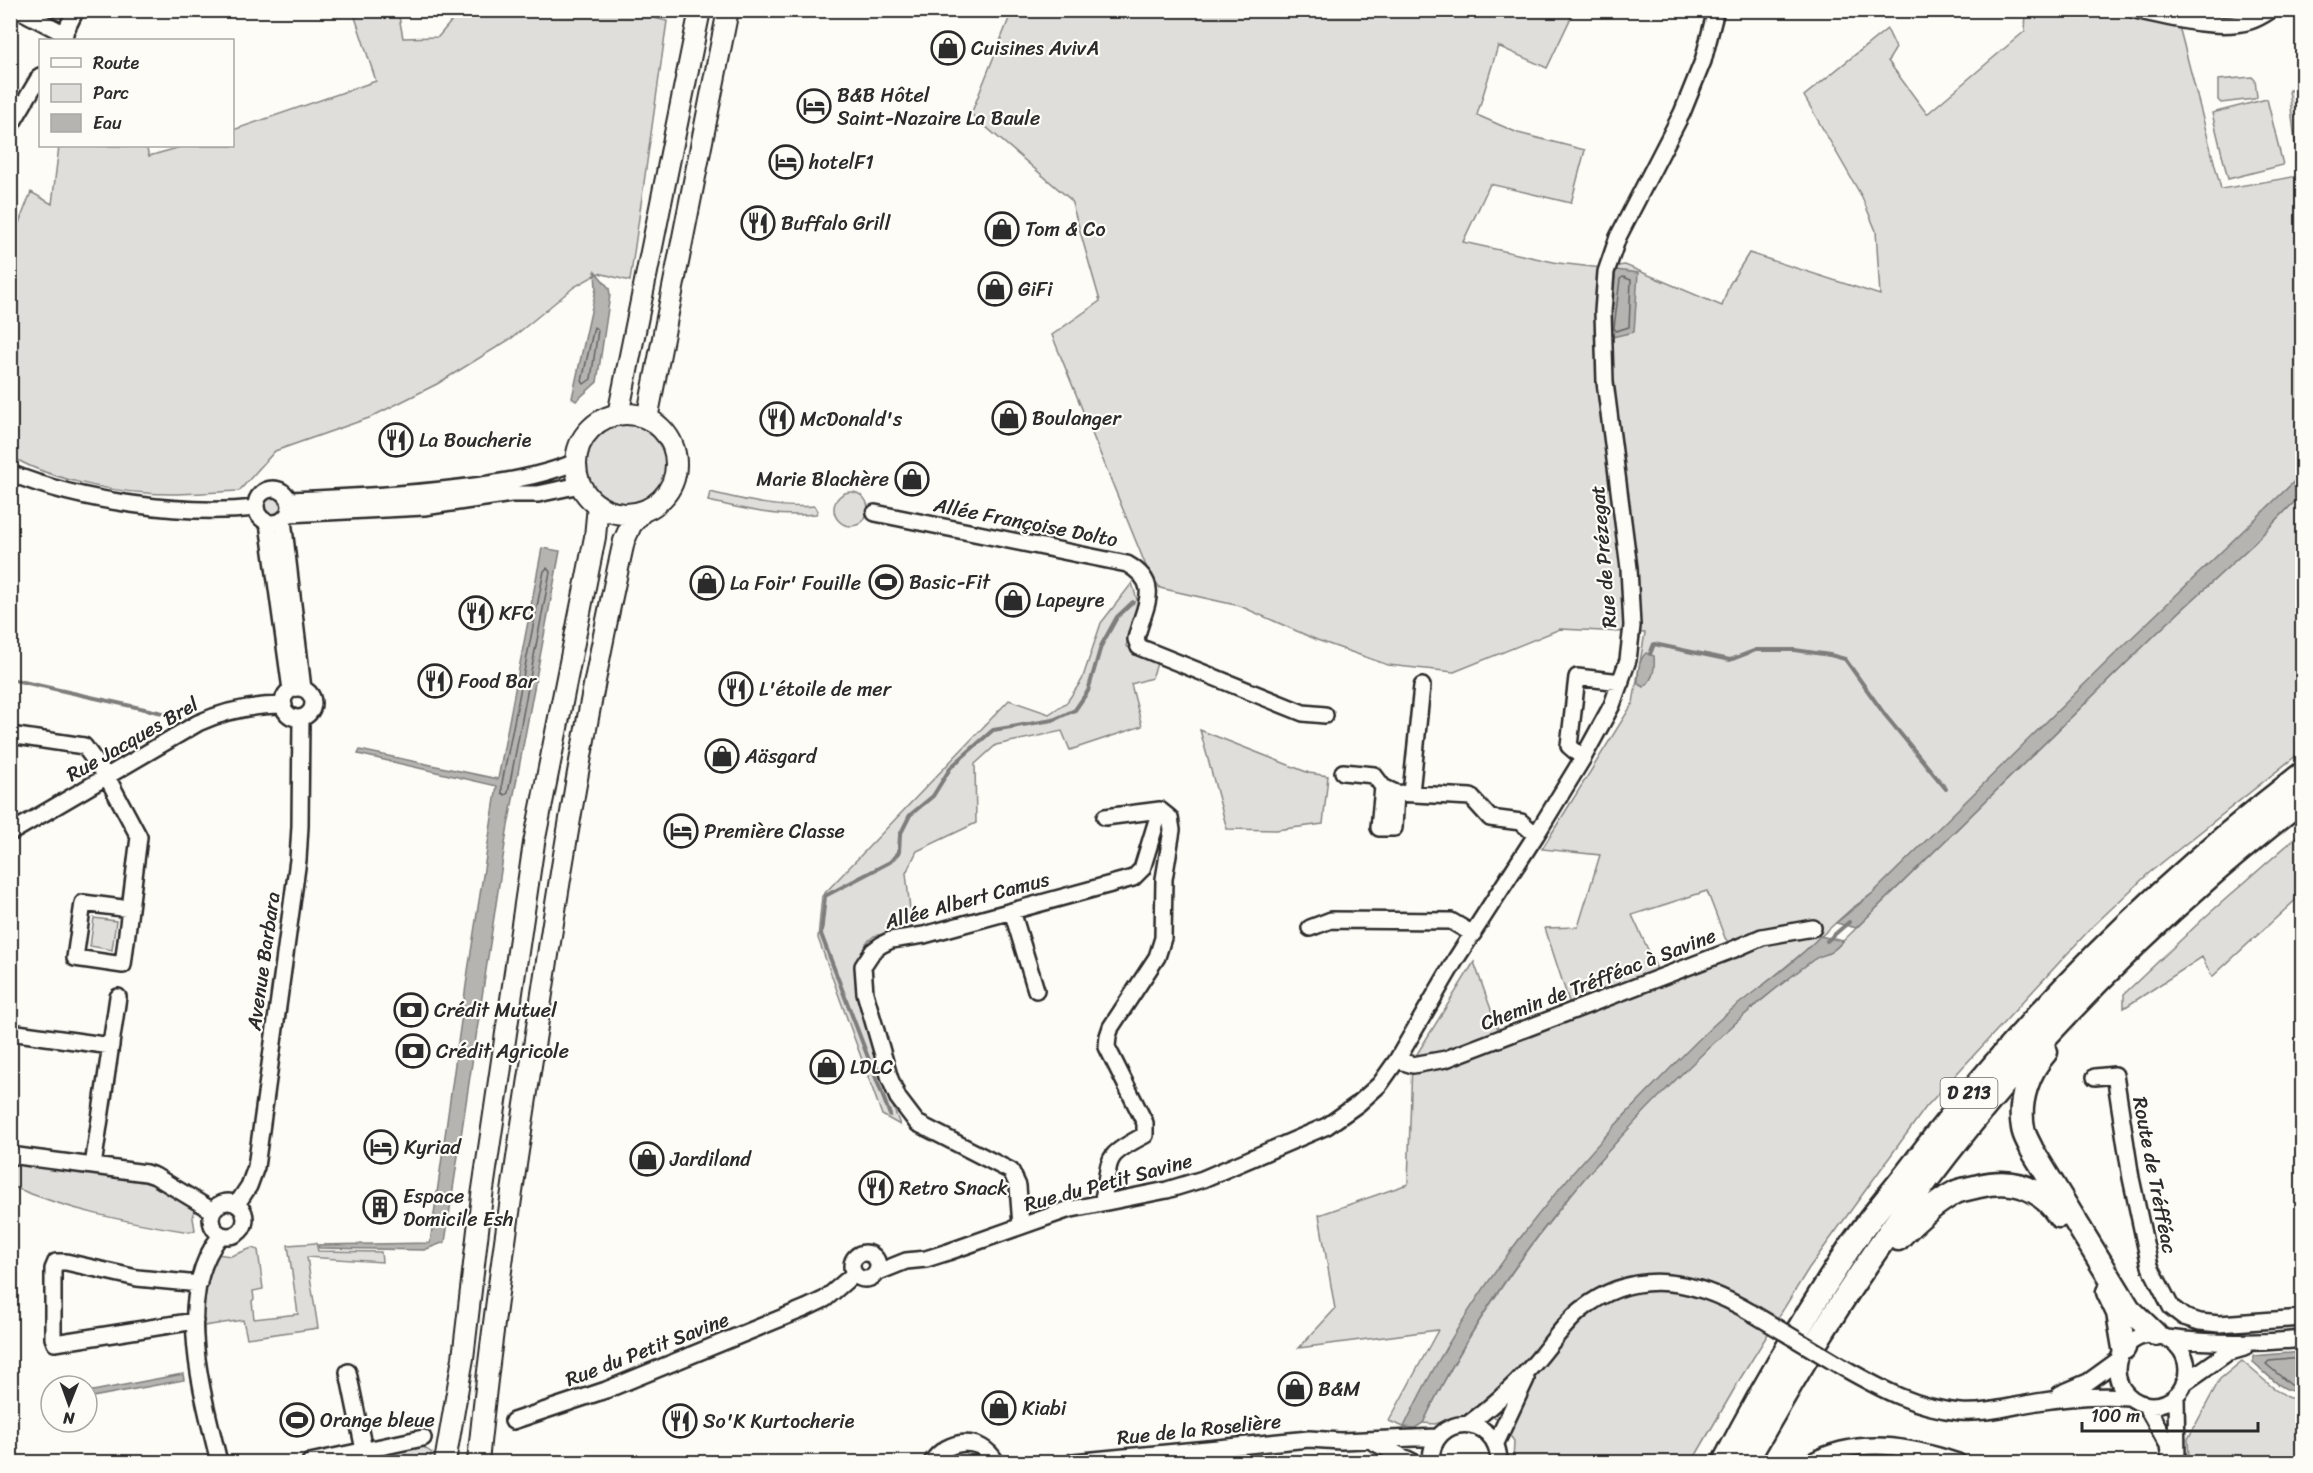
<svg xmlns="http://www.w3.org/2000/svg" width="2313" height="1473" font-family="Sriracha,sans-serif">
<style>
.green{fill:#dfdeda;stroke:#858482;stroke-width:1.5;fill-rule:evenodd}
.water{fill:#b5b4b1;stroke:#7e7d7b;stroke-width:1.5}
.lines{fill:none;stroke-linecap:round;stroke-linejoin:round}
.shore{stroke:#626261;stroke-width:1.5}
.stream{stroke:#7e7d7b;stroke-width:4}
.minor-casing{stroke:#2b2b2b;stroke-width:20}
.major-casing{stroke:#2b2b2b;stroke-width:24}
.highway-casing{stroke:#2b2b2b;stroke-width:27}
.minor{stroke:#fdfcf7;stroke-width:15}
.major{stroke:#fdfcf7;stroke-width:20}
.highway{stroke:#fdfcf7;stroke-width:22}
.minor-bridge-casing{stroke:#2b2b2b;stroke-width:20;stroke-linecap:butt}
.minor-bridge{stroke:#fdfcf7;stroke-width:15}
.labels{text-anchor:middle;stroke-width:4.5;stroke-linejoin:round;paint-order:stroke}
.shield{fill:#fdfcf7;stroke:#6a6a68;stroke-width:1.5}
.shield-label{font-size:18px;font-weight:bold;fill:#2b2b2b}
.poi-label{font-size:20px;fill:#2b2b2b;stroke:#fdfcf7;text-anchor:start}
.street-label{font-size:20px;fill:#2b2b2b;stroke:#fdfcf7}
</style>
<rect width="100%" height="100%" fill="#fdfcf7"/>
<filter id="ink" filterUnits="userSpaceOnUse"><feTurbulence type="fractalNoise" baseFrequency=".0167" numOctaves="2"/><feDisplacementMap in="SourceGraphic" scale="12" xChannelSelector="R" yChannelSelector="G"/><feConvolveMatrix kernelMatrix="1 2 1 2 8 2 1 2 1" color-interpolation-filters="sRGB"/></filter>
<g filter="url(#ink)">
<path class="green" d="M 547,10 L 620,10 L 667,21 L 630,281 L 599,273 L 574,287 L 512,338 L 437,384 L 369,418 L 275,451 L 239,491 C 208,492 177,496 147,493 C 107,491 44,477 11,456 L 10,246 L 31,192 L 52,204 L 59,146 L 146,146 L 149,156 L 184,146 L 232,146 L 233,130 L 376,81 L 353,11 L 398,11 L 403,38 L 438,37 L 460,11 Z
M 1012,11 L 1574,11 L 1547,68 L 1498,46 L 1477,115 L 1518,133 L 1585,150 L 1571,203 L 1490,184 L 1463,242 L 1558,263 L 1602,268 L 1625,265 L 1722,306 L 1729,285 L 1749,253 L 1880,295 L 1876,231 L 1862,197 L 1804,96 L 1887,29 L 1896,48 L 1888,61 L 1927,114 L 2025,31 L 2026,11 L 2094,11 L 2179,26 L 2221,189 L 2299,176 L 2289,90 L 2302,92 L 2302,474 L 1873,893 L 1851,909 L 1806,950 L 1706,1033 L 1622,1118 L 1563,1185 L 1518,1241 L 1478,1299 L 1448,1345 L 1404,1427 L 1389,1421 L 1438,1330 L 1299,1348 L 1335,1309 L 1319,1215 L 1408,1184 L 1412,1062 L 1474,962 L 1503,1043 L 1574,1017 L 1545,928 L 1578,927 L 1600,855 L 1542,849 L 1633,703 L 1645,633 L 1560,629 L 1454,672 L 1388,665 L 1317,640 L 1240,606 L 1160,588 L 1148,571 L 1052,335 L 1100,301 L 1071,200 L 971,114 ZM 1707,891 L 1725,938 L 1735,952 L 1663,982 L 1632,915 Z
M 2252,77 L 2255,80 L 2257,97 L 2254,99 L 2221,103 L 2218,100 L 2218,80 Z
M 2267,99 L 2283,165 L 2228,179 L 2212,113 Z
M587 464a41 41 0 1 1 82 0a41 41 0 1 1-82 0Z
M 710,492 C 744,500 779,509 815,506 L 818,511 L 816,514 C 779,518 743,509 708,501 Z
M834 509a17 17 0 1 1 34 0a17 17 0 1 1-34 0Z
M 2302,494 L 2302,751 L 2149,873 L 2092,927 L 1926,1107 L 1809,1268 L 1740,1379 L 1692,1462 L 1513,1462 L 1514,1441 L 1497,1418 L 1474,1412 L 1435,1424 L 1423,1423 C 1493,1275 1620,1124 1743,1016 C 1766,996 1790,977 1814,959 C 1822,954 1830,954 1837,947 L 2160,630 L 2252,545 Z
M262 506a11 11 0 1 1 22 0a11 11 0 1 1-22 0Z
M 1132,583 L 1138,603 L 1126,646 L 1158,661 L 1152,678 L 1131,684 L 1142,726 L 1070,750 L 1062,731 L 996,745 L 975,764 L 976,823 L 917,851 L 906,873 L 912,928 L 874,936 L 866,943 L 868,945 L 858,962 L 863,1008 L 873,1053 L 900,1125 L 882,1115 L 818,938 L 822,896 L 1009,700 L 1049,714 L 1067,702 L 1082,680 L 1101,623 Z
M 1200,730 L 1309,773 L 1328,776 L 1323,824 L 1276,830 L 1227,829 Z
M 2302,832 L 2302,894 L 2212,977 L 2202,957 L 2124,1008 L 2124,994 L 2204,918 Z
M 94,918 L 116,921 L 112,950 L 90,946 Z
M 13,1162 L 147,1180 L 195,1207 L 193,1218 L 195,1230 L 190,1232 C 126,1222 71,1211 11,1186 Z
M 316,1243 L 318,1251 L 381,1252 L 382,1262 L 307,1257 L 318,1328 L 247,1338 L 243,1320 L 204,1326 L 204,1334 L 200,1334 L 204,1288 L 217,1254 L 231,1256 L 252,1248 L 258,1250 L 263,1289 L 253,1291 L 254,1299 L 252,1301 L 254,1319 L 298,1314 L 288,1245 Z
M 2242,1361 L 2271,1386 L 2289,1398 L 2302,1397 L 2302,1462 L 2189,1462 L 2188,1439 L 2220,1379 Z
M 422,1446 L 432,1453 L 428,1462 L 365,1462 L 364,1459 Z"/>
<path class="water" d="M 1616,270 L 1638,273 L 1634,332 L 1608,338 L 1608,314 Z
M 595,271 L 609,288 L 610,295 L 597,382 L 576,401 L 572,398 L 596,289 Z
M 2302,474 L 2302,494 L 2252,545 L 2160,630 L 1856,928 L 1836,923 L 1873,893 L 2117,652 Z
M 542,548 L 560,551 L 507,831 L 445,1242 L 424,1250 L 319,1248 L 318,1245 L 430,1243 L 468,971 L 497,786 L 358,754 L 360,750 L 498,779 Z
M 1646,653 L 1654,656 C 1655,669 1654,678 1644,687 L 1638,684 C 1638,673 1638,660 1646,653 Z
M 1820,936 L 1843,941 C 1839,945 1834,951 1829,953 C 1823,956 1818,956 1813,960 C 1789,978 1764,997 1742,1017 C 1615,1132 1496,1268 1423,1423 L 1415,1428 L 1404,1427 C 1463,1301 1552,1189 1648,1091 C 1671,1068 1692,1045 1716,1023 C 1749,993 1789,969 1820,936 Z
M 2302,1352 L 2302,1391 C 2286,1397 2265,1372 2253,1362 L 2253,1356 Z
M 183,1374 L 184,1380 L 87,1398 L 87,1392 Z"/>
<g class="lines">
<path class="shore" d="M 1623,277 L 1631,280 L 1629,327 L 1616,331 L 1614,328 L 1620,279 Z
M 594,327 L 598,330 L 591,379 L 584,384 L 582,381 Z
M 547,568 L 550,572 L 508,793 L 505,795 L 502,793 L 502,783 L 544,571 Z
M 2302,1358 L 2269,1361 L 2266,1364 L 2291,1385 L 2302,1386"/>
<path class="stream" d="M 1650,654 L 1654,644 L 1730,660 L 1756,650 L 1795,650 L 1830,655 L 1845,659 L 1885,715 L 1946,789
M 10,679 L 176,716
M 1827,941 L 1849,922
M 890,1115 L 821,934 L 825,896 L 890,862 L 899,852 L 900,835 L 910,815 L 933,796 L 951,767 L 993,730 L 1053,720 L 1075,710 L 1088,691 L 1101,646 L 1117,617 L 1133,602"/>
<g class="minor-casing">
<path id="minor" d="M 19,10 L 65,34
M 2135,10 C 2168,17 2217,31 2250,21 C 2257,19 2265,14 2271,10
M 61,40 L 76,10
M 10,127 L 40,76
M 10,473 C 78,501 183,516 256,508
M256 506a17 17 0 1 1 34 0a17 17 0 1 1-34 0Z
M 289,500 C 346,498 403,495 459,488 C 499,483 539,477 576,462
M 875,513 L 1127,564 C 1164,585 1143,607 1136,639 L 1139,647 L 1303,713 L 1325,715
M 288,514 L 424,507 L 511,494 L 538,494 L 580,485
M 283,520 L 303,689
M 268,523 L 291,690
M283 703a15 15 0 1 1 30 0a15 15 0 1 1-30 0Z
M 10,735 L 84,746 L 107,777 L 139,837 L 123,965 L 75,958 L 83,903 L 130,909
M 1583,758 L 1569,746 L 1577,677 L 1621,682
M 1343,772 L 1374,775 L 1383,787 L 1396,793 L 1471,797 L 1490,818 L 1521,822 L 1536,835
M 1383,787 L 1379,828 L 1394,828 L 1396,793
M 1411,793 L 1422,686
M 10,833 L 198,723 C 226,710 253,705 284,705
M 1012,911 L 1036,990
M 1310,928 L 1331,920 L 1451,921 L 1473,934
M 10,1032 L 111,1046
M 1397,1060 L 1413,1065 L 1446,1059 L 1732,950 L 1762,937 L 1813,928
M 2095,1077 L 2115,1075 L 2131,1178 L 2150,1266 L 2171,1307 L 2184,1317 L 2200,1322 L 2219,1324 L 2302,1318
M 10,1155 L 146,1173 L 155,1176 L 213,1211
M 93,1166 L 118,997
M211 1219a17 17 0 1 1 34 0a17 17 0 1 1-34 0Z
M 1102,1203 C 1113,1157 1099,1159 1145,1135 L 1145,1123 L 1107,1047 L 1108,1036 L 1111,1027 L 1157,957 L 1163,938 L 1164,879 L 1172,830 L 1170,818 L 1160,810 L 1105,817
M 237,1204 L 249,1186 L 256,1167 L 298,860 L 300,826 L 301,718
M 1021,1226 L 1018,1186 L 1011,1171 L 917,1123 L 898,1098 L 890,1079 L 865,993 L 863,966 L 873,951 L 881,945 L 891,940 L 924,935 L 1133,878 L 1142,869 L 1160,810
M852 1266a13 13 0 1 1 26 0a13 13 0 1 1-26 0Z
M 876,1273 L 906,1261 L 926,1259 L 948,1252 L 1067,1210 L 1167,1190 L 1203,1179 L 1327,1126 L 1358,1104 L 1380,1084 L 1397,1060 L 1456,959 L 1536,835 L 1583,758 L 1612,705 L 1628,660 L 1632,626 L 1629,568 L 1605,382 L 1603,312 L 1606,272 L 1618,237 L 1682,113 L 1703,61 L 1716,10
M 195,1321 L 55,1343 L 53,1338 L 53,1269 L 56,1262 L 66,1262 L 137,1278 L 199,1284
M2117 1370a35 35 0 1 1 70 0a35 35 0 1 1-70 0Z
M 2167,1338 C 2213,1344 2256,1344 2302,1339
M 1844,1368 C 1881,1389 1916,1408 1960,1412 C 1986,1414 2012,1406 2037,1402 C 2068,1397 2098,1395 2129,1397
M 348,1372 L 364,1450
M 2184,1383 L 2227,1353 L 2244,1348
M 2060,1394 L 2088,1382 L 2117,1361
M 2176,1395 L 2177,1462
M 2145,1404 L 2168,1445 L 2170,1461
M 513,1421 L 606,1390 L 806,1308 L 825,1299 L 854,1274
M 1468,1424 C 1492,1407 1513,1387 1533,1365 C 1549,1347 1562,1326 1581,1310 C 1635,1266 1697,1280 1752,1313
M 1373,1442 L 1413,1462
M 1496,1443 L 1526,1379
M 219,1462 C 203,1394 172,1296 221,1235
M 310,1462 L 423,1438
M 932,1462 C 947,1439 981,1435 996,1462
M 1073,1462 L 1309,1439 L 1341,1441 L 1438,1437
M 1431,1462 C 1430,1413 1498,1411 1499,1462
M 1811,1462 C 1858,1436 1910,1446 1958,1462"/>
</g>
<g class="major-casing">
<path id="major" d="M576 464a50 50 0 1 1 100 0a50 50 0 1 1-100 0Z
M 618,415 L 700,10
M 647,419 L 728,10
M 445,1462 L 463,1358 L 482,1196 L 534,843 L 595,537 L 598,505
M 478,1462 C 492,1321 513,1180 535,1040 C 560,873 587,706 624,541 L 631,525 L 643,511"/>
</g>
<g class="highway-casing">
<path id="highway" d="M 2046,1052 C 2028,1072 2018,1102 2023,1128 C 2024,1136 2029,1143 2032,1150 L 2129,1309 L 2155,1334
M 1898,1239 C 1915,1221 1934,1204 1956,1192 C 1963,1189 1972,1188 1979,1186 C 2013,1178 2040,1187 2059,1216
M 2108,1292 L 2118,1313 L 2124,1348
M 1724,1462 C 1760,1393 1800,1324 1843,1258 C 1861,1228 1885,1201 1906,1174 C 2019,1023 2153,889 2302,774
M 1746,1462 C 1785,1394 1824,1326 1869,1261 C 1965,1120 2080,990 2208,878 C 2239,851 2271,825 2302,800"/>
</g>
<use href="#minor" class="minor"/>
<use href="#major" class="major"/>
<use href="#highway" class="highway"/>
<g class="minor-bridge-casing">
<path id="minor-bridge" d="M 1752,1313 L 1844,1368"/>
</g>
<use href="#minor-bridge" class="minor-bridge"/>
</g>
</g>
<defs>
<g id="shop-ring" transform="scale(1.725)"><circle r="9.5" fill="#fdfcf7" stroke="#2b2b2b" stroke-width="1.5"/><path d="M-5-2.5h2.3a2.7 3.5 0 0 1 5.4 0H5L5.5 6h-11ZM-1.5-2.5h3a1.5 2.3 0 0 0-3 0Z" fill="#2b2b2b"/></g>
<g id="hotel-ring" transform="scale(1.725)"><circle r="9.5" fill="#fdfcf7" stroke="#2b2b2b" stroke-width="1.5"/><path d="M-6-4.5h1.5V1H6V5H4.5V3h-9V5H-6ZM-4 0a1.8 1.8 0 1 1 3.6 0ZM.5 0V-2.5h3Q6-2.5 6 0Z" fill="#2b2b2b"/></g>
<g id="restaurant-ring" transform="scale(1.725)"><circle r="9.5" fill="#fdfcf7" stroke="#2b2b2b" stroke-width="1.5"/><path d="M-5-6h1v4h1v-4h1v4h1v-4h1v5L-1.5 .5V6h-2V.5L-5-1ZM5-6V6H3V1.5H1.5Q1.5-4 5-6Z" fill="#2b2b2b"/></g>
<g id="stadium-ring" transform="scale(1.725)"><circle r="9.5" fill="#fdfcf7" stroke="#2b2b2b" stroke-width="1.5"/><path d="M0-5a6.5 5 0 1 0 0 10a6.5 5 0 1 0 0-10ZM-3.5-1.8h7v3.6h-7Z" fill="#2b2b2b"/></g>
<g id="bank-ring" transform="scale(1.725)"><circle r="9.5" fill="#fdfcf7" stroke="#2b2b2b" stroke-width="1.5"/><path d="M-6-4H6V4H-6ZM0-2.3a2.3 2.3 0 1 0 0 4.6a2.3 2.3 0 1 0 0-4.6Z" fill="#2b2b2b"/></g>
<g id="building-ring" transform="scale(1.725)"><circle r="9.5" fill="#fdfcf7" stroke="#2b2b2b" stroke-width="1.5"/><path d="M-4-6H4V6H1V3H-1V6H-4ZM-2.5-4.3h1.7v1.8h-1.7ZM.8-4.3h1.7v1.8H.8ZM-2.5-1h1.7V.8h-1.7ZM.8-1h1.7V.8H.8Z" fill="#2b2b2b"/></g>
</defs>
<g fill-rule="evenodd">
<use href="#shop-ring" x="948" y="48"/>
<use href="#hotel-ring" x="814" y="106"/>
<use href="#hotel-ring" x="786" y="162"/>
<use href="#restaurant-ring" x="758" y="223"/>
<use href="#shop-ring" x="1002" y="229"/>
<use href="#shop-ring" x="995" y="289"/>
<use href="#shop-ring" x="1009" y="418"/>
<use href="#restaurant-ring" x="777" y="419"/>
<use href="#restaurant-ring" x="396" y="440"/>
<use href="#shop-ring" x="912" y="479"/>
<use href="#stadium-ring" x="886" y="582"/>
<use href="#shop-ring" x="707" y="583"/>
<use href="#shop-ring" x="1013" y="600"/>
<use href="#restaurant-ring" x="476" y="613"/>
<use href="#restaurant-ring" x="435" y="681"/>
<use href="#restaurant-ring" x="736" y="689"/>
<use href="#shop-ring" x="722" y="756"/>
<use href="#hotel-ring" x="681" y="831"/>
<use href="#bank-ring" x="411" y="1010"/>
<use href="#bank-ring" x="413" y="1051"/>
<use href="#shop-ring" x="827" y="1067"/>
<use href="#hotel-ring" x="381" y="1147"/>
<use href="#shop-ring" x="647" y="1159"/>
<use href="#restaurant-ring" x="876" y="1188"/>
<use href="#building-ring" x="380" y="1207"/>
<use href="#shop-ring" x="1295" y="1389"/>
<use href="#shop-ring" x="999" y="1408"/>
<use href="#stadium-ring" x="297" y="1420"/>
<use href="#restaurant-ring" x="680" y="1421"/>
</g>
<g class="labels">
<rect class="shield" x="1940.5" y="1078" width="57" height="30" rx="4.5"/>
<g class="shield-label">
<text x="1969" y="1099">D 213</text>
</g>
<g class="poi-label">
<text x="971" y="55">Cuisines AvivA</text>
<text x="837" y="102">B&amp;B Hôtel<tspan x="837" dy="23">Saint-Nazaire La Baule</tspan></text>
<text x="809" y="169">hotelF1</text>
<text x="781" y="230">Buffalo Grill</text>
<text x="1025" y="236">Tom &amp; Co</text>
<text x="1018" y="296">GiFi</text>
<text x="1032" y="425">Boulanger</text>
<text x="800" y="426">McDonald's</text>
<text x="419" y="447">La Boucherie</text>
<text x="889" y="486" text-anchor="end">Marie Blachère</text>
<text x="909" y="589">Basic-Fit</text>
<text x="730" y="590">La Foir' Fouille</text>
<text x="1036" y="607">Lapeyre</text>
<text x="499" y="620">KFC</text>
<text x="458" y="688">Food Bar</text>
<text x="759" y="696">L'étoile de mer</text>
<text x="745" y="763">Aäsgard</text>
<text x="704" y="838">Première Classe</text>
<text x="434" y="1017">Crédit Mutuel</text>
<text x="436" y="1058">Crédit Agricole</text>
<text x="850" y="1074">LDLC</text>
<text x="404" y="1154">Kyriad</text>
<text x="670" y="1166">Jardiland</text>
<text x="899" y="1195">Retro Snack</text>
<text x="403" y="1203">Espace<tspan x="403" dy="23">Domicile Esh</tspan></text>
<text x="1318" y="1396">B&amp;M</text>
<text x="1022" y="1415">Kiabi</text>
<text x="320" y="1427">Orange bleue</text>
<text x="703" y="1428">So'K Kurtocherie</text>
</g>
<g class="street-label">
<text transform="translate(1026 522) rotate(11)" y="7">Allée Françoise Dolto</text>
<text transform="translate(1603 557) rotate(-95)" y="7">Rue de Prézegat</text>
<text transform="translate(132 739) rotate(-30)" y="7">Rue Jacques Brel</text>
<text transform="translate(967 900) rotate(-15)" y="7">Allée Albert Camus</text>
<text transform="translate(263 961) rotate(-82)" y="7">Avenue Barbara</text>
<text transform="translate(1598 979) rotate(-21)" y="7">Chemin de Tréfféac à Savine</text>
<text transform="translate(2155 1175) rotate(79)" y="7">Route de Tréfféac</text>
<text transform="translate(1108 1182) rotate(-15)" y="7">Rue du Petit Savine</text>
<text transform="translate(647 1349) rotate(-21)" y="7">Rue du Petit Savine</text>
<text transform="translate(1199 1429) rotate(-6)" y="7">Rue de la Roselière</text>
</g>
</g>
<rect width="2313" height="1473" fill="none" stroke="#fdfcf7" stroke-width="36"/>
<rect x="18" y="18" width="2277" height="1437" fill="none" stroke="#2b2b2b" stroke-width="2" filter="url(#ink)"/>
<rect x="39" y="39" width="195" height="108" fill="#fdfcf7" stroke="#a9a8a5" stroke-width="1.5"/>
<rect x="51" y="58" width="30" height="9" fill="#fdfcf7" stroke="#a9a8a5" stroke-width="1.5"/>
<text x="93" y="69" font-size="18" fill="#2b2b2b">Route</text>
<rect x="51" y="84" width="30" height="18" fill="#dfdeda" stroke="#a9a8a5" stroke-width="1.5"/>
<text x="93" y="99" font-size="18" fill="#2b2b2b">Parc</text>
<rect x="51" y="114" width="30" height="18" fill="#b5b4b1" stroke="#a9a8a5" stroke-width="1.5"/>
<text x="93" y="129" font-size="18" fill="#2b2b2b">Eau</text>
<g transform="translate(69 1404) rotate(181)"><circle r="28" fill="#fdfcf7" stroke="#a9a8a5" stroke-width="1.5"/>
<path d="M0-4.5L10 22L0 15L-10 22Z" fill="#2b2b2b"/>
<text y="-9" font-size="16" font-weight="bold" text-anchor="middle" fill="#2b2b2b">N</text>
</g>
<path d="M2082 1422v9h176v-9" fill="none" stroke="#2b2b2b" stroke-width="3"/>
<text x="2091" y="1422" font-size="18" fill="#2b2b2b" stroke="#fdfcf7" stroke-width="4.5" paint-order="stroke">100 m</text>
</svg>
